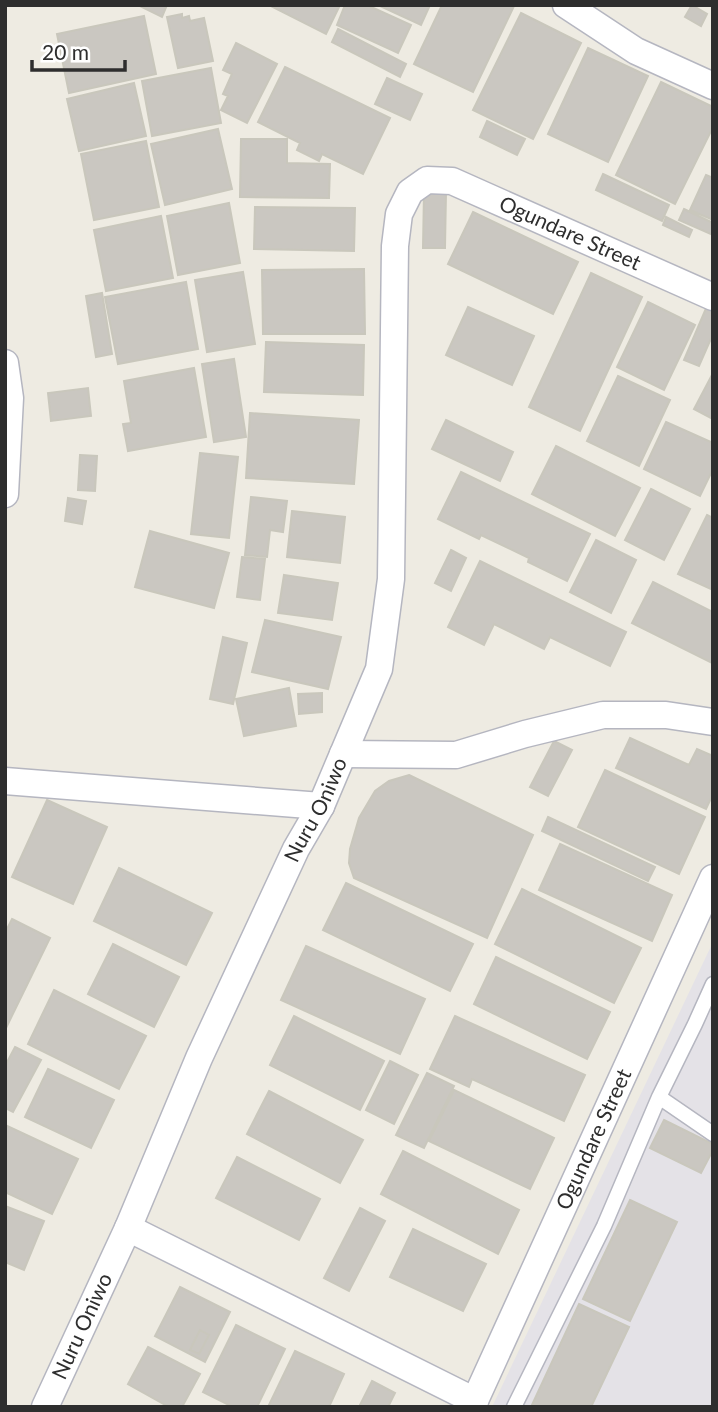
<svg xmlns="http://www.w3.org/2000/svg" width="718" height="1412" font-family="Lato,sans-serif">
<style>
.industrial{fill:#e4e2e7}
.building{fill:#cac7c1;stroke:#c9c7bc;stroke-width:2;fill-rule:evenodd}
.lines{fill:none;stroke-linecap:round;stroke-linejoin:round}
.service-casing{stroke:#b5b6c0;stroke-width:17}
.minor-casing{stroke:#b5b6c0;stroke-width:29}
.service{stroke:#fff;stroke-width:14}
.minor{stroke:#fff;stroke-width:26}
.labels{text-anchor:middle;stroke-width:5;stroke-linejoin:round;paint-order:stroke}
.street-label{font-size:21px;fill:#2e2e2e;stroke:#fff}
</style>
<rect width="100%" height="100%" fill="#eeebe2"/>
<path class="industrial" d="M 713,942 L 713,1407 L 492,1407 Z"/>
<path class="building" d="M 138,5 L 167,5 L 162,17 Z
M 269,5 L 340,5 L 326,34 Z
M 345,5 L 367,5 L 411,25 L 398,53 L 337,25 Z
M 378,5 L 430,5 L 421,25 Z
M 442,5 L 514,6 L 473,92 L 414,64 Z
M 692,5 L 707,14 L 701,26 L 685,17 Z
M 521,13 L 581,43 L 533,139 L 473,110 Z
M 182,14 L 182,18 L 189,16 L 190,21 L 204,18 L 213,61 L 178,68 L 167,17 Z
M 144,16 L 156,74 L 69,93 L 57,34 Z
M 338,29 L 406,64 L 400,77 L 332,42 Z
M 236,43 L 277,64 L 247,123 L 221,110 L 228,96 L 223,94 L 232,74 L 223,70 Z
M 588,48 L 648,76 L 608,162 L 548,134 Z
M 285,67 L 390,118 L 363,174 L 322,154 L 319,161 L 297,150 L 300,143 L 258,122 Z
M 211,68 L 221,123 L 152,136 L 142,81 Z
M 387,78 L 422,94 L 410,120 L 375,104 Z
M 661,82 L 713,107 L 713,127 L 675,204 L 616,175 Z
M 134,83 L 146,136 L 79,151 L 67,99 Z
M 487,121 L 525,139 L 517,155 L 480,137 Z
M 218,129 L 232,189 L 165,205 L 151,144 Z
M 241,139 L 287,139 L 287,163 L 330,164 L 329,198 L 240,197 Z
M 146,141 L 159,207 L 94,220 L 81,154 Z
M 603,174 L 669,205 L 662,221 L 596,190 Z
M 706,175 L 713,178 L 713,220 L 690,210 Z
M 424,192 L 446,192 L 445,248 L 423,248 Z
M 229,203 L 240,263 L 178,275 L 167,216 Z
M 255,207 L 355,208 L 354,251 L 254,249 Z
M 684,209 L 713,223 L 713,235 L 679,220 Z
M 473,212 L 578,262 L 553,314 L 448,264 Z
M 161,216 L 173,278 L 106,291 L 94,230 Z
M 666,217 L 692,230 L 689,237 L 663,225 Z
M 364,269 L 365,334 L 263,334 L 262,270 Z
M 243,272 L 255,344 L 207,352 L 195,280 Z
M 591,273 L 642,297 L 580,431 L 529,407 Z
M 186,282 L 198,349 L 118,364 L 105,297 Z
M 102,293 L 112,354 L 96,357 L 86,296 Z
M 648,302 L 695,325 L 664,390 L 617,367 Z
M 707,306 L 713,308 L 713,334 L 699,366 L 684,360 Z
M 468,307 L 534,336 L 512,385 L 446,355 Z
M 266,342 L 364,345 L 363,395 L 264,392 Z
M 234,359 L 246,437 L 214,442 L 202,364 Z
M 194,368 L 206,437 L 128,451 L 123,424 L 131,423 L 124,381 Z
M 713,373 L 713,419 L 694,409 Z
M 618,376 L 670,400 L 639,466 L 587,441 Z
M 88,388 L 91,416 L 51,421 L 48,393 Z
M 250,413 L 359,420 L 354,484 L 246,478 Z
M 446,420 L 513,452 L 500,481 L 432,449 Z
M 666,422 L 713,443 L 713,469 L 700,496 L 644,469 Z
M 556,446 L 640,488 L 615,536 L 532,494 Z
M 200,453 L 238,457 L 229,538 L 191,534 Z
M 80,455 L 97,456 L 95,491 L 78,490 Z
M 461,472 L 590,534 L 567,581 L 528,562 L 529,558 L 481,535 L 479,539 L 438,519 Z
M 651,489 L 690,509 L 664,560 L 625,540 Z
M 251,497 L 287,501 L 283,532 L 270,530 L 267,557 L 245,555 Z
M 68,498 L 86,501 L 82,524 L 65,521 Z
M 292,511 L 345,517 L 340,563 L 287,557 Z
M 707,515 L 713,518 L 713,590 L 678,574 Z
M 150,531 L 229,553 L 214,608 L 135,587 Z
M 596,540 L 636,560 L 611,613 L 570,592 Z
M 451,550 L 466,558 L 451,591 L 435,583 Z
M 242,557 L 265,559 L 260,600 L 237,597 Z
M 480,561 L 626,632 L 610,666 L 550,637 L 544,649 L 494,624 L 484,645 L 448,627 Z
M 284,575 L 338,583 L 332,620 L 278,613 Z
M 653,582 L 713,612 L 712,663 L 632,623 Z
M 265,620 L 341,637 L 328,689 L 252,672 Z
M 223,637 L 247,643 L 233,704 L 210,699 Z
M 289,688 L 296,726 L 244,736 L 236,699 Z
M 322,693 L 322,712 L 299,714 L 298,694 Z
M 630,738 L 689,765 L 697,749 L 713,756 L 713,794 L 706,809 L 616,768 Z
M 554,741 L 572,750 L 548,796 L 530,787 Z
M 605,770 L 705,817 L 679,874 L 578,827 Z
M 409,775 L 533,835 L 487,938 L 354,878 L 349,863 L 350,849 L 359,818 L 375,791 L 389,781 Z
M 47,800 L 107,827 L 73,904 L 12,877 Z
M 548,817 L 655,867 L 648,881 L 542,831 Z
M 560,844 L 672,895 L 652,941 L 539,890 Z
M 119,868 L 212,913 L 186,965 L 94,921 Z
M 346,883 L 473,944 L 450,991 L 323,930 Z
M 522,889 L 641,948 L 614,1003 L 495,944 Z
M 12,919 L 50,938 L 6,1028 L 5,933 Z
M 113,944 L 179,977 L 154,1027 L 88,994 Z
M 306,946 L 425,999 L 400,1054 L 281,1000 Z
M 496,957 L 610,1012 L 587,1059 L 474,1004 Z
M 54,990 L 146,1036 L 119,1089 L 28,1044 Z
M 294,1016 L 384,1061 L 360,1110 L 270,1065 Z
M 455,1016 L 585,1075 L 564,1121 L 472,1079 L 469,1087 L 430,1069 Z
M 15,1047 L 41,1060 L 13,1112 L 5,1108 L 5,1066 Z
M 390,1061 L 418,1075 L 394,1124 L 366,1110 Z
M 48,1069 L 114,1100 L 91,1148 L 25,1117 Z
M 427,1073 L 454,1086 L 424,1148 L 396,1135 Z
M 454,1090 L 554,1138 L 530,1189 L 429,1141 Z
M 269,1091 L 363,1140 L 340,1183 L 247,1134 Z
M 664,1120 L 713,1144 L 713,1150 L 701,1173 L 650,1148 Z
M 5,1125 L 78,1159 L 52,1214 L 5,1192 Z
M 403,1151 L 519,1210 L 498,1254 L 381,1194 Z
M 237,1157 L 320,1199 L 299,1240 L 216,1198 Z
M 630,1200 L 677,1222 L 630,1321 L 583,1299 Z
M 5,1206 L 44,1221 L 24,1270 L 5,1262 Z
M 360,1208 L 385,1221 L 349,1291 L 324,1278 Z
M 413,1229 L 486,1264 L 463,1311 L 390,1277 Z
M 180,1287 L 230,1312 L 205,1362 L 155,1336 ZM 200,1330 L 209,1335 L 199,1354 L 190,1350 Z
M 579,1304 L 629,1327 L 591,1407 L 531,1407 Z
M 236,1325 L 285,1349 L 257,1407 L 233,1407 L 203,1392 Z
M 200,1330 L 209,1335 L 199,1354 L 190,1350 Z
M 148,1347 L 200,1374 L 182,1407 L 169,1407 L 128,1384 Z
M 295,1351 L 344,1374 L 329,1407 L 268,1407 Z
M 372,1381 L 395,1393 L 388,1407 L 359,1407 Z"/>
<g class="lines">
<g class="service-casing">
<path id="service" d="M 659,1097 L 713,1134
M 514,1407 L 604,1226 L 659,1097 L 695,1024 L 713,984"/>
</g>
<g class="minor-casing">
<g id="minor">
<path d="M 566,5 L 636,51 L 713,86"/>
<path d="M 5,363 L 10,398 L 5,494"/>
<path d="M 343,754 L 456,755 L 525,734 L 603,715 L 666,715 L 713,722"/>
<path d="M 5,781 L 321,806"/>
<path d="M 128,1228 L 475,1401"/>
<path id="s1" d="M 45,1407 L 128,1228 L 199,1058 L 296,849 L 321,806 L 379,669 L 391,579 L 395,246 L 399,214 L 410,192 L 427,180 L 452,181 L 713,297"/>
<path id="s2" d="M 472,1407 L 713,878"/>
</g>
</g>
<use href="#service" class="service"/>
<use href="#minor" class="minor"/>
</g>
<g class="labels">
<g class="street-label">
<text dy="7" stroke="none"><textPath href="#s1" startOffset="1466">Ogundare Street</textPath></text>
<text dy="7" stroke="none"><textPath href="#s1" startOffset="656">Nuru Oniwo</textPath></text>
<text dy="7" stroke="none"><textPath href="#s2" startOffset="294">Ogundare Street</textPath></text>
<text dy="7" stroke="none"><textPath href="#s1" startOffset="89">Nuru Oniwo</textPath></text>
</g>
</g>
<rect width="718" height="1412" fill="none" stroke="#2e2e2e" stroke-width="14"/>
<path d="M32 60v10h93v-10" fill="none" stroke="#2e2e2e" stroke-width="3.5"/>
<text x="42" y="60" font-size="21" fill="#2e2e2e" stroke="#ffffff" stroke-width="5" paint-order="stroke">20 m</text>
</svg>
